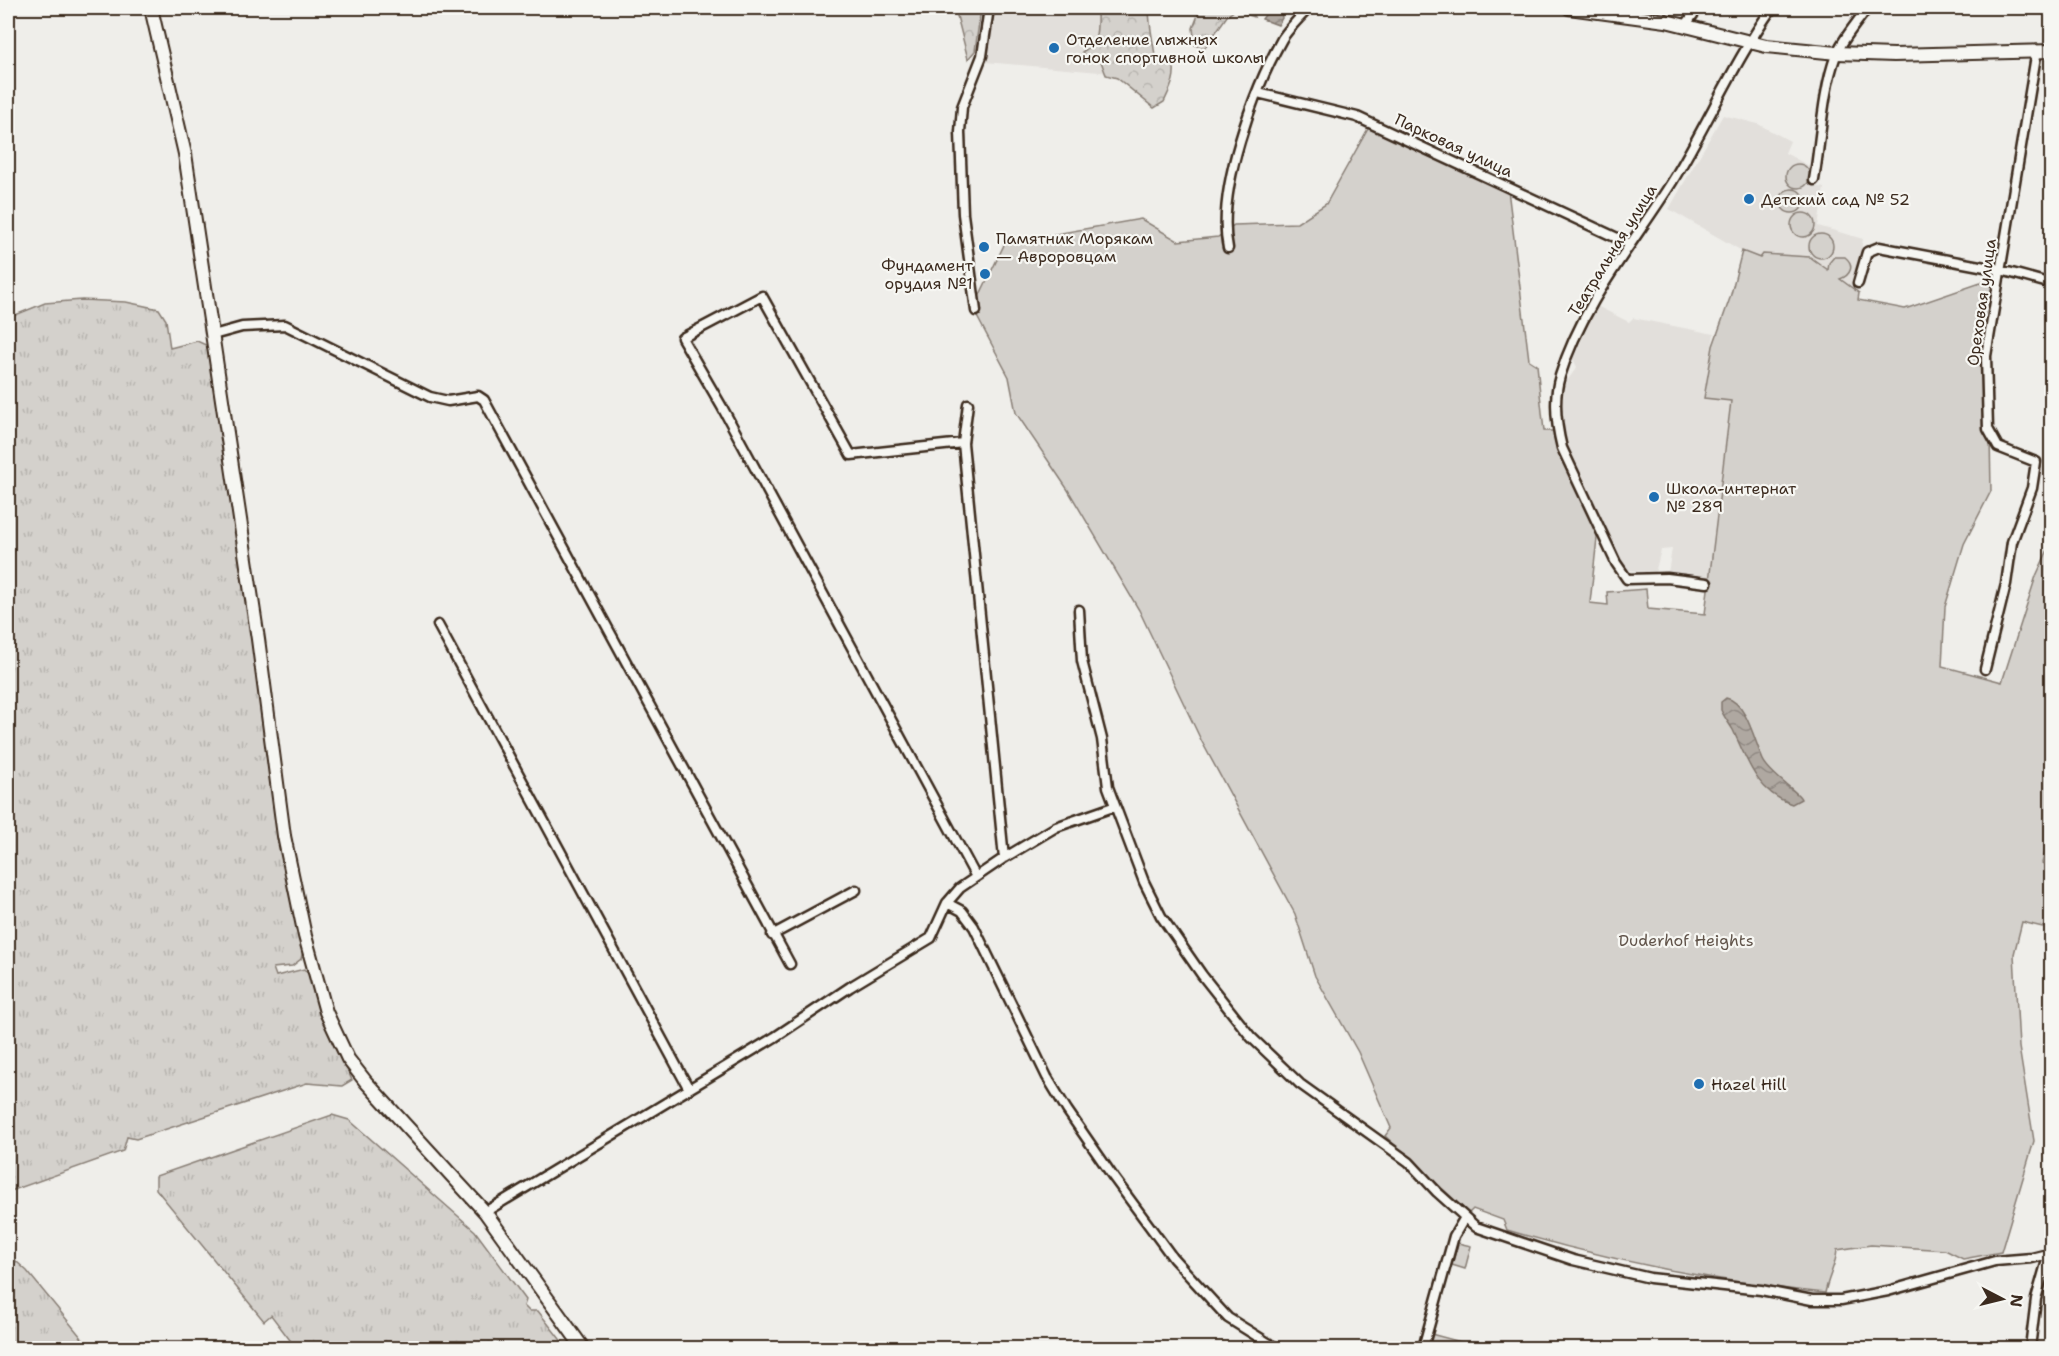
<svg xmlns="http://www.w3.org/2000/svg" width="2059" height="1356" font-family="'Shantell Sans',sans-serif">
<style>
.built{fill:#e2dfdb}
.grass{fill:url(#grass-tufts);stroke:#887e75;stroke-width:1.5}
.forest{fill:url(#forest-crowns);stroke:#887e75;stroke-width:1.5}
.park{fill:#d4d1cc;stroke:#887e75;stroke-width:1.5}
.water{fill:url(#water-waves);stroke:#81766d;stroke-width:1.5}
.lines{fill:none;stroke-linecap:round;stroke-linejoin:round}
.street-casing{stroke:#3b2a1e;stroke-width:13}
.secondary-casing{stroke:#3b2a1e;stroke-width:16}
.street{stroke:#f6f6f2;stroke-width:8}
.secondary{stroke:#f6f6f2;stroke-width:12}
.poi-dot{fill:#1f6fb2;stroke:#f6f6f2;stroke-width:2}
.labels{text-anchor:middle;stroke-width:4.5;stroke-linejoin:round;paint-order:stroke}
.poi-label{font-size:16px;fill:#3b2a1e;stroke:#f6f6f2;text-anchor:start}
.street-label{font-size:16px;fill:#3b2a1e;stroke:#f6f6f2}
.park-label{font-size:16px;fill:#61544a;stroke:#f6f6f2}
</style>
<defs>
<pattern id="grass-tufts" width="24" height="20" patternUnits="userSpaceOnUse" patternTransform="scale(1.5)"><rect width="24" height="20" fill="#d4d1cc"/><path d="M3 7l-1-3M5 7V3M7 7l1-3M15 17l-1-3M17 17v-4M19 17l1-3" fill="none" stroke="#b7b4af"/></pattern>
<pattern id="forest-crowns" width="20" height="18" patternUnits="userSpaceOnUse" patternTransform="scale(1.5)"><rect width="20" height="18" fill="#d4d1cc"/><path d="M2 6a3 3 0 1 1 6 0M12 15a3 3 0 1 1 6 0" fill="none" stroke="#b7b4af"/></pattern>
<pattern id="water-waves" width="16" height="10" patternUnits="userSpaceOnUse" patternTransform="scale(1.5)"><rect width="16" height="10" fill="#afa8a1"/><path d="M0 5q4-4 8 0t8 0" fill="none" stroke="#908983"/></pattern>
</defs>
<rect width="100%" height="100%" fill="#efeeea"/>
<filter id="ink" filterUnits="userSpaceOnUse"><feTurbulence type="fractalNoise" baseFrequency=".0167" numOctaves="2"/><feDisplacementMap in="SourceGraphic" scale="12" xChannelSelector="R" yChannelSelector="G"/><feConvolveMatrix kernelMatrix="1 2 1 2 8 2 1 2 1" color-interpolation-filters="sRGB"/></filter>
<g filter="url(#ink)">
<path class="built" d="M 991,8 L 1123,8 L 1122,74 L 985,62 Z
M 1723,115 L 1758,124 L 1790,141 L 1785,153 L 1813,168 L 1808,185 L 1824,188 L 1818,226 L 1863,239 L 1854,291 L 1828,288 L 1742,251 L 1669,209 Z
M 1597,306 L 1629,322 L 1633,318 L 1714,334 L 1704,397 L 1731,401 L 1708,589 L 1666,584 L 1672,549 L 1661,550 L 1655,573 L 1627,570 L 1620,564 L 1565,447 L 1561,425 L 1564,385 L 1577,367 L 1573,359 Z"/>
<path class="grass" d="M 82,300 L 126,302 L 159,309 L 166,320 L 170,348 L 197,341 L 208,346 L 303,951 L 301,959 L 292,966 L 273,968 L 276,976 L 304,969 L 310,976 L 326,1025 L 352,1080 L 342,1086 L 307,1083 L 136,1139 L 127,1137 L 123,1151 L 8,1192 L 8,318 L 45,303 Z
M 332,1115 L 349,1120 L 475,1231 L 526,1300 L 524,1306 L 529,1311 L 538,1311 L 567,1348 L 296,1348 L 271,1315 L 264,1321 L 156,1189 L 156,1176 Z
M 8,1254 L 27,1271 L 90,1348 L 8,1348 Z"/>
<path class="forest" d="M 955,8 L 981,8 L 975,51 L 968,59 Z
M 1097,8 L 1149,8 C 1149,27 1154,44 1156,63 L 1173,62 C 1177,77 1170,89 1164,102 L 1154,108 L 1117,78 L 1106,75 L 1099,56 L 1085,57 L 1082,52 C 1100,43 1097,27 1097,8 Z
M 1205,8 L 1250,8 L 1254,17 L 1235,10 L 1227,16 L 1204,49 L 1195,45 L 1193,28 L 1200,10 Z"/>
<path class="park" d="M 1369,127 L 1508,190 L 1529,360 L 1537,365 L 1544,431 L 1554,431 L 1605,539 L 1597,538 L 1590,603 L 1608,605 L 1607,592 L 1646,589 L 1648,609 L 1705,614 L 1731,401 L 1704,398 L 1713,346 L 1730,298 L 1742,251 L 1760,258 L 1763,254 L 1810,257 L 1828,270 L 1829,263 L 1834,257 L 1845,257 C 1855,265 1851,275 1840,279 L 1859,293 L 1858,300 L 1905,309 L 1992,279 L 1989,381 L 1991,491 L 1964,544 L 1945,607 L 1942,666 L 2002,682 L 2036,576 L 2052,541 L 2052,825 L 2042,863 L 2051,867 L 2051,929 L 2022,922 L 2014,954 L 2019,1047 L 2034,1141 L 2001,1252 L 1963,1259 L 1945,1250 L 1871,1245 L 1837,1250 C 1836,1265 1828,1277 1825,1293 C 1716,1282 1612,1261 1507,1230 L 1503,1220 L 1473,1209 L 1469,1213 L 1385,1136 L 1391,1128 L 1358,1052 L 1315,976 L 1295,914 L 1202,742 L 1139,610 L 1068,490 L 1016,413 L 1009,377 L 973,309 L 1005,243 L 1141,219 L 1178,241 L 1218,237 L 1234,225 L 1297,223 L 1326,204 Z
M1786 176a12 12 0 1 1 24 0a12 12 0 1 1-24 0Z
M1780 201a12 12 0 1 1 24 0a12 12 0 1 1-24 0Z
M1791 225a12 12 0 1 1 24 0a12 12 0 1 1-24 0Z
M1809 246a12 12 0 1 1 24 0a12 12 0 1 1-24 0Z
M 1458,1243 L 1471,1246 L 1465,1269 L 1452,1265 Z
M 1431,1334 L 1461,1342 L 1460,1348 L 1427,1348 Z"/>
<path class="water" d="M 1270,8 L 1281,10 L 1282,18 L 1278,25 L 1262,19 Z
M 1726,698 C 1747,702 1755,743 1763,760 C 1770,775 1800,793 1801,799 L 1792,804 C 1757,793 1747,760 1733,730 C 1729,723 1724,717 1721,710 L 1721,702 Z"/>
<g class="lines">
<g class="street-casing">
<path id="street" d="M 1685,26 L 1698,8
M 1258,93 L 1357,117 L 1630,244
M 1814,180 C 1821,140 1822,93 1836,55 C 1843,38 1858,22 1867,8
M 1228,248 C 1216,191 1254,89 1282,39 C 1289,28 1300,17 1309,8
M 1858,283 L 1867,252 L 1879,247 L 2001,270 L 2052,284
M 976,311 L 963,214 L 960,132 L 962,107 L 982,56 L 989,8
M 213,335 L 242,327 L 285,325 L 430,397 L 448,401 L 478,396 L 484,400 L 790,964
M 963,443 L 968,404
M 1707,583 L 1667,578 L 1627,579 L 1616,563 L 1562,448 C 1556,424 1553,399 1560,376 C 1582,304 1633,244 1672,182 C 1707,125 1734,62 1772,8
M 1079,610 L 1082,661 L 1102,739 L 1108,787 L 1144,882 L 1161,916 L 1202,975 L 1251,1037 L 1300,1084 L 1409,1162 L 1437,1192 L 1476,1227 L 1573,1260 L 1650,1278 L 1761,1290 L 1812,1300 L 1841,1300 L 1888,1291 L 1995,1261 L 2032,1258 L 2052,1253
M 438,625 L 689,1089
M 1985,669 L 2006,584 L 2012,542 L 2032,488 L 2036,462 L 1998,447 L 1988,429 L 1986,356 L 2037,50
M 976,877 L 722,407 L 682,338 L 762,296 L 851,455 L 963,443 L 1004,858
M 947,903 L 962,911 L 974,927 L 1047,1077 L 1067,1110 L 1114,1178 L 1173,1258 L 1228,1318 L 1276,1348
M 772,935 L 856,890
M 485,1212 L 775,1037 L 850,987 L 931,938 L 947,903 L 960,888 L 1004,858 L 1056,827 L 1113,807
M 1423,1348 L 1454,1236 L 1464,1219
M 2030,1348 L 2036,1299 L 2052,1243"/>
</g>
<g class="secondary-casing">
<path id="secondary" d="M 151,8 L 185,154 L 258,639 L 284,836 L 305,936 L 326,1012 L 348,1059 L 366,1082 L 485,1212 L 583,1348
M 1569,8 L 1666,21 L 1766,46 L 1837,53 L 1894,55 L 2052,51"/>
</g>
<use href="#street" class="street"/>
<use href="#secondary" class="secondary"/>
</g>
</g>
<g class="poi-dot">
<circle cx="1054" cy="48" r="6"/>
<circle cx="1749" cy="199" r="6"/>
<circle cx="984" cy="247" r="6"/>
<circle cx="985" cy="274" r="6"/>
<circle cx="1654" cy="497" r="6"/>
<circle cx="1699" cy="1084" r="6"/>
</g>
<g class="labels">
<g class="poi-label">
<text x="1066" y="45">Отделение лыжных<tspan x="1066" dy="18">гонок спортивной школы</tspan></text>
<text x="1761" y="205">Детский сад № 52</text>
<text x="996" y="244">Памятник Морякам<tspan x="996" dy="18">— Авроровцам</tspan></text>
<text x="973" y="271" text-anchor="end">Фундамент<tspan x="973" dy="18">орудия №1</tspan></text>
<text x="1666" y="494">Школа-интернат<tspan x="1666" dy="18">№ 289</tspan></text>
<text x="1711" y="1090">Hazel Hill</text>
</g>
<g class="street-label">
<text transform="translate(1454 145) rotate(25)" y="6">Парковая улица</text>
<text transform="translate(1612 250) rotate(-58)" y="6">Театральная улица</text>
<text transform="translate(1981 302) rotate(-82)" y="6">Ореховая улица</text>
</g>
<g class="park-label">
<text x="1686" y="946">Duderhof Heights</text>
</g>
</g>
<rect width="2059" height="1356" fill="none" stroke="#f6f6f2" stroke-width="30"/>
<rect x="15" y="15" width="2029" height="1326" fill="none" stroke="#3b2a1e" stroke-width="2" filter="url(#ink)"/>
<g transform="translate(2002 1299) rotate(97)" stroke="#f6f6f2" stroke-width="4.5" paint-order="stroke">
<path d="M0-4.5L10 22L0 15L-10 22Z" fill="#3b2a1e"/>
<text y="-9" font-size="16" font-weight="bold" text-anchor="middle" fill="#3b2a1e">N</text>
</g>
</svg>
